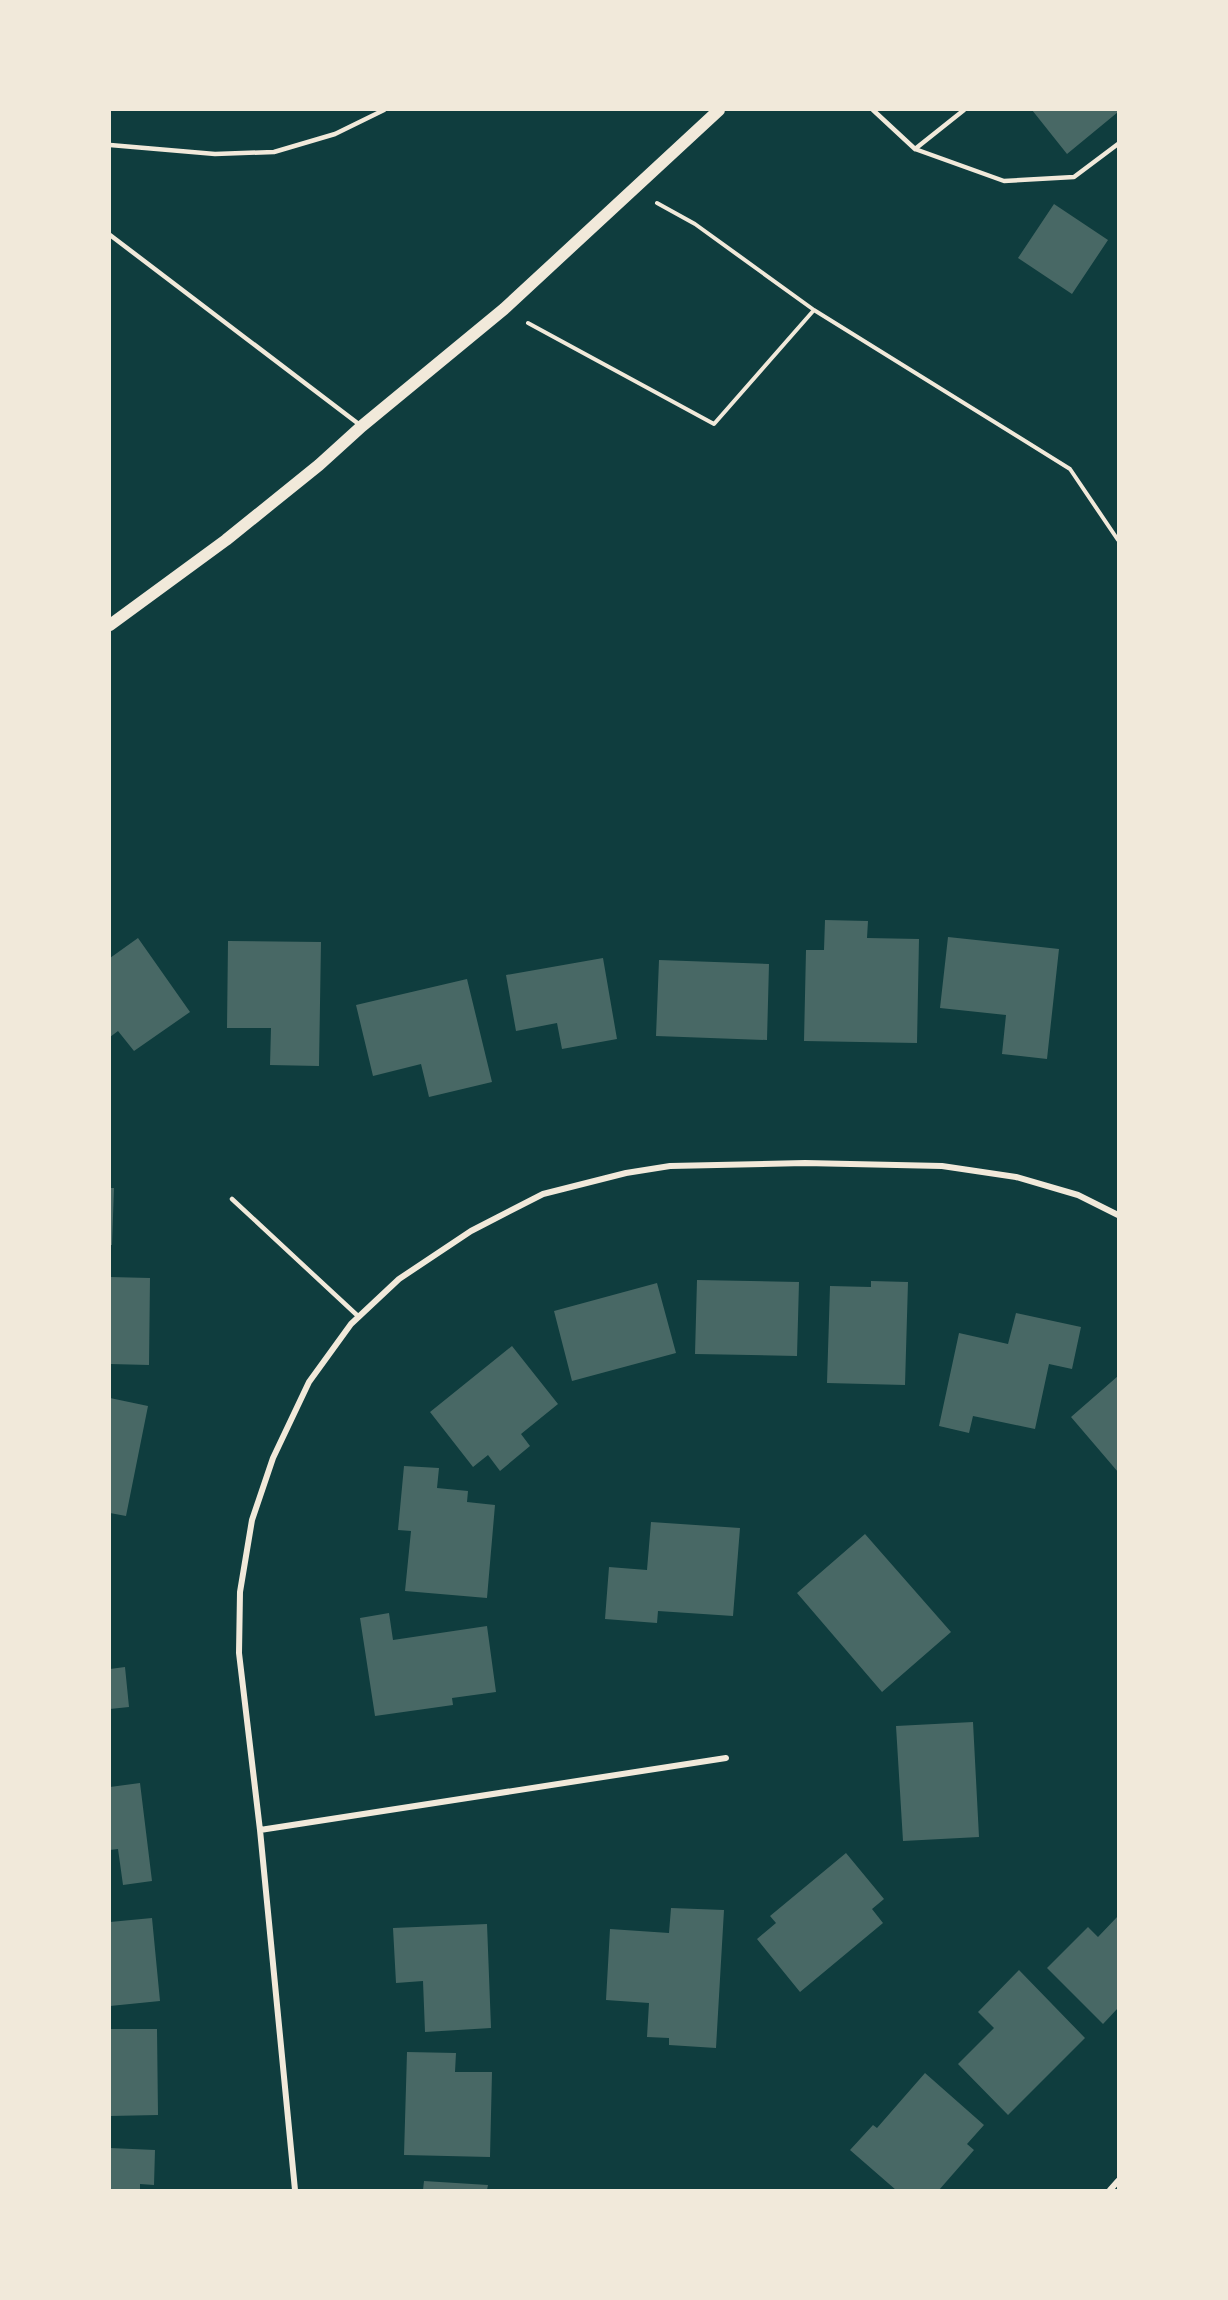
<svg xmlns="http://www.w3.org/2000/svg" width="1228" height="2300" font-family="'Open Sans',sans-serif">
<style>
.building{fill:#486865}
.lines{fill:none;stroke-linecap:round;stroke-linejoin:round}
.path{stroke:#f1e9da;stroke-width:4}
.service{stroke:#f1e9da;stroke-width:4.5}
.minor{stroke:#f1e9da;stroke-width:6}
.secondary{stroke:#f1e9da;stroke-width:12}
</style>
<rect width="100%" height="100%" fill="#0f3d3e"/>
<path class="building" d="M 1032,110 L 1118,110 L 1118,112 L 1067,154 Z
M 1054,204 L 1108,240 L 1072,294 L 1018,258 Z
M 825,920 L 868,921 L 867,938 L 919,939 L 917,1043 L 804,1041 L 806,950 L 824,950 Z
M 948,937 L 1059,949 L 1047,1059 L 1002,1054 L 1006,1015 L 940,1008 Z
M 138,938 L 190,1012 L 134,1051 L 118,1031 L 110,1037 L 110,958 Z
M 228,941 L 321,942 L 319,1066 L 270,1065 L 271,1028 L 227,1028 Z
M 603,958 L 617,1039 L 562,1049 L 557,1023 L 516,1031 L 506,975 Z
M 659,960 L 769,964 L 767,1040 L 656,1036 Z
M 467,979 L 492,1082 L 429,1097 L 421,1064 L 373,1076 L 356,1005 Z
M 110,1188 L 114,1188 L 112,1245 L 110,1245 Z
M 110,1277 L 150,1278 L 149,1365 L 110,1364 Z
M 697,1280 L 799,1282 L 797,1356 L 695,1354 Z
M 871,1281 L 908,1282 L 905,1385 L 827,1383 L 830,1286 L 871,1287 Z
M 657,1283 L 676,1353 L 572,1381 L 554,1311 Z
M 1016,1313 L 1081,1327 L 1072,1369 L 1049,1364 L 1035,1429 L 973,1416 L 969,1433 L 939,1426 L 959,1333 L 1008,1344 Z
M 512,1346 L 558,1404 L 521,1434 L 530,1446 L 500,1471 L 488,1455 L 473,1467 L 430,1412 Z
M 1118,1376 L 1118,1472 L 1071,1417 Z
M 110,1398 L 148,1406 L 126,1516 L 110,1513 Z
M 404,1466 L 439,1468 L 437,1488 L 468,1491 L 467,1502 L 495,1505 L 487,1598 L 405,1591 L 411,1531 L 398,1530 Z
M 651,1522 L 740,1528 L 733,1616 L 658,1611 L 657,1623 L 605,1619 L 609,1567 L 647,1570 Z
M 865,1534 L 951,1632 L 882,1692 L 797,1593 Z
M 389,1613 L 393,1640 L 487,1626 L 496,1692 L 452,1698 L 453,1705 L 375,1716 L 360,1618 Z
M 125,1667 L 129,1707 L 110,1709 L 110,1669 Z
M 973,1722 L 979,1837 L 903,1841 L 896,1726 Z
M 140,1783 L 152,1881 L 123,1885 L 118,1849 L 110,1850 L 110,1787 Z
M 846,1853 L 884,1899 L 872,1909 L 883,1923 L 800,1992 L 757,1939 L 776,1923 L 770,1916 Z
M 671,1908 L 724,1910 L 716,2048 L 669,2045 L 669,2038 L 647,2037 L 649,2003 L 606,2000 L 610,1929 L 669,1933 Z
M 1118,1916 L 1118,2008 L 1103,2024 L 1047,1968 L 1088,1927 L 1098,1937 Z
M 152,1918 L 160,2001 L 110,2006 L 110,1922 Z
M 487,1924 L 491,2028 L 425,2032 L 423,1981 L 396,1983 L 393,1928 Z
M 1019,1970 L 1085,2038 L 1008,2115 L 958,2064 L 994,2028 L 978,2012 Z
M 110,2029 L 157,2029 L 158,2115 L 110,2116 Z
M 407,2052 L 456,2053 L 455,2072 L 492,2072 L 490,2157 L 404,2155 Z
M 925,2073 L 984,2125 L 967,2144 L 974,2150 L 939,2190 L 896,2190 L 850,2150 L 873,2125 L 877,2128 Z
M 110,2148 L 155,2150 L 154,2185 L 140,2184 L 140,2190 L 110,2190 Z
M 424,2181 L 488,2185 L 487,2190 L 423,2190 Z"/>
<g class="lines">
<path class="path" d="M 657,203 L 695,224 L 814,310 L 1070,469 L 1118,540
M 528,323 L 714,424 L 814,310"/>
<path class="service" d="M 873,110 L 915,149 L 1004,181 L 1074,177 L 1118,144
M 110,145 L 215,154 L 274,152 L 335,134 L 384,110
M 915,149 L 964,110
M 110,235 L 360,425
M 232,1199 L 359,1317"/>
<path class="minor" d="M 260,1830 L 726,1758
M 295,2190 L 260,1830 L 239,1653 L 240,1592 L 252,1520 L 273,1458 L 309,1382 L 351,1324 L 399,1279 L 471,1231 L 543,1194 L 626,1173 L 670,1166 L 805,1163 L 942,1166 L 1016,1177 L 1078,1195 L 1118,1215
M 1110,2190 L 1118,2181"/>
<path class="secondary" d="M 110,625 L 226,540 L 319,465 L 362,426 L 504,309 L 719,110"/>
</g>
<rect width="1228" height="2300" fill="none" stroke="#f1e9da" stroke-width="222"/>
</svg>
